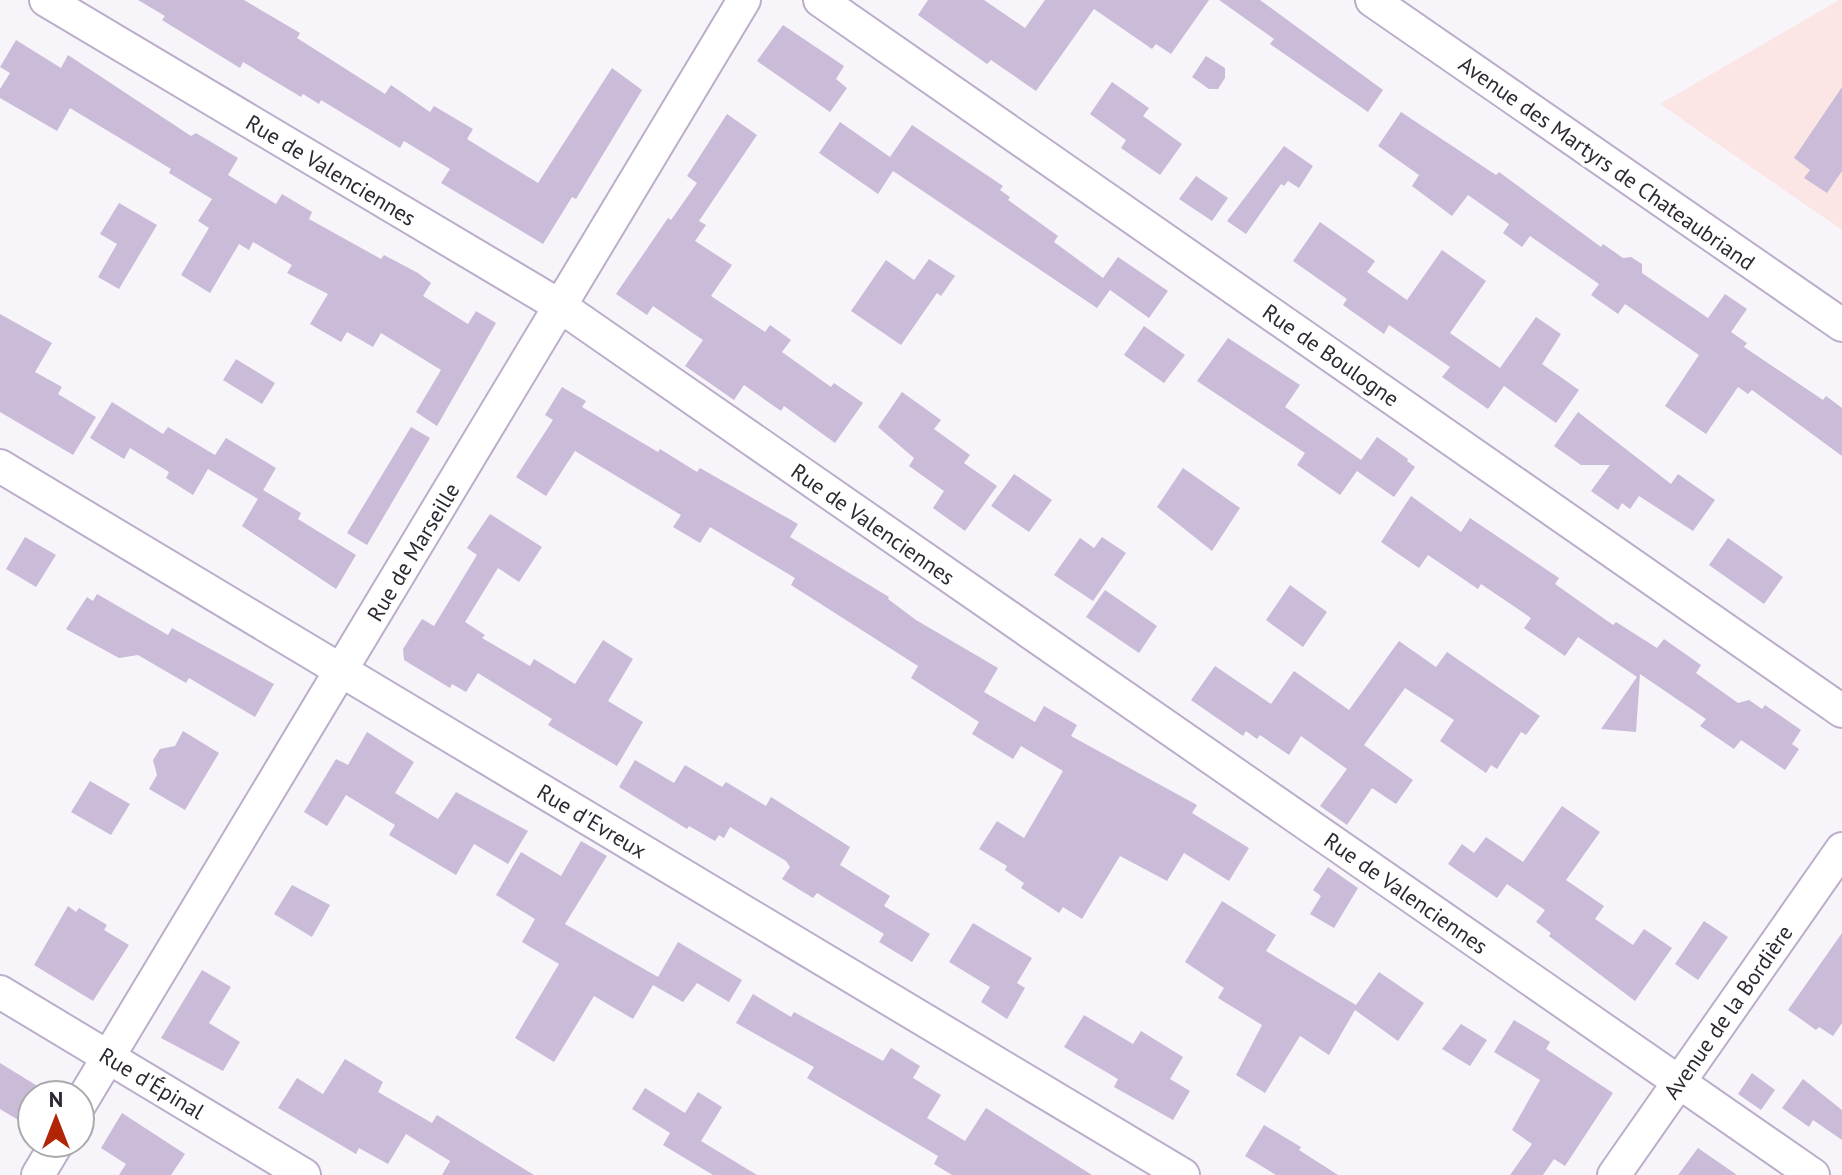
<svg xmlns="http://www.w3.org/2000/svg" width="1842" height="1175" font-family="'PT Sans',sans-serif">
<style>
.education{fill:#fce6e5}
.building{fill:#cabbd8}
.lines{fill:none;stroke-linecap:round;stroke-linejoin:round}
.minor-casing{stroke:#bcadca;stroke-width:36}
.minor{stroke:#fff;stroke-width:32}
.labels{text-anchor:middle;stroke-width:8;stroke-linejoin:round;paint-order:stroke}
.street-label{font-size:22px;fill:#2e2833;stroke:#fff}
</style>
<rect width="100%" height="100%" fill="#f7f4fa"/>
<path class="education" d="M 1839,0 L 1842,0 L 1842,230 L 1660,104 Z"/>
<path class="building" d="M 138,0 L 244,0 L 300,33 L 297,38 L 385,94 L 391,85 L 430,112 L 434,106 L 473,129 L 467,139 L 538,183 L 612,68 L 642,90 L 576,199 L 572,197 L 543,244 L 441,183 L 450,169 L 404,141 L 400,148 L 321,100 L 319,104 L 303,94 L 301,97 L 243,62 L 240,68 L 162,20 L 165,16 Z
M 928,0 L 984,0 L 1025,28 L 1045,0 L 1209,0 L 1171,54 L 1156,44 L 1152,49 L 1094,9 L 1036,91 L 991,60 L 987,64 L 918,15 Z
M 1219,0 L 1260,0 L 1383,90 L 1368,112 L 1270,44 L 1274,39 Z
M 783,25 L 844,66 L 836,79 L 847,88 L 830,112 L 757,61 Z
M 16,40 L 61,68 L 68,55 L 191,136 L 196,133 L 238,158 L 228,175 L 276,204 L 282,194 L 312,212 L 309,219 L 381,259 L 384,255 L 418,273 L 431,283 L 423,296 L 468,324 L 476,311 L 496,323 L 437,426 L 416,412 L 441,370 L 381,333 L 373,347 L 347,332 L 341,342 L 310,324 L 328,294 L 287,273 L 292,265 L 253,242 L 249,250 L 239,244 L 210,293 L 181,275 L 209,228 L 198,221 L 212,199 L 169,173 L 171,169 L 70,108 L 57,131 L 0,98 L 0,89 L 10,73 L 0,67 Z
M 1206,56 L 1225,68 L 1225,78 L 1218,89 L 1209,89 L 1192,77 Z
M 1112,82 L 1149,108 L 1143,116 L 1182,144 L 1160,175 L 1121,148 L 1126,140 L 1090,114 Z
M 1842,87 L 1842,171 L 1827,193 L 1804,178 L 1810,170 L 1794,158 Z
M 1401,112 L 1496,175 L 1499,172 L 1601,247 L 1603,244 L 1623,258 L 1631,257 L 1642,264 L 1642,273 L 1708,318 L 1725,294 L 1747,309 L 1731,332 L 1747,343 L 1744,347 L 1823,400 L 1826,396 L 1842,408 L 1842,456 L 1752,390 L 1748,394 L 1738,387 L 1706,434 L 1665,406 L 1699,355 L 1625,304 L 1618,314 L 1591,295 L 1599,284 L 1530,236 L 1522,247 L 1503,233 L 1509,224 L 1468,195 L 1452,216 L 1412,186 L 1419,175 L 1378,146 Z
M 727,114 L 757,135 L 699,221 L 706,225 L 695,241 L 732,265 L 711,296 L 765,332 L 770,325 L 791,340 L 782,352 L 831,387 L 834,383 L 863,403 L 835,443 L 784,406 L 781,411 L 744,385 L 734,400 L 685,366 L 703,340 L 653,306 L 647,315 L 616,294 L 668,218 L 671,220 L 697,183 L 687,176 Z
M 840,122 L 890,157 L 912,125 L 1003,186 L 1000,190 L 1010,197 L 1008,200 L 1058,236 L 1054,242 L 1103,278 L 1118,257 L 1168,291 L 1149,318 L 1110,290 L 1097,308 L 893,171 L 878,194 L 819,153 Z
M 1284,146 L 1313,166 L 1299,188 L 1288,181 L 1284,186 L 1281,184 L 1246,234 L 1227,221 Z
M 1196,176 L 1228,198 L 1212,221 L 1179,199 Z
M 119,203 L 157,225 L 119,289 L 98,277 L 117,244 L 100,234 Z
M 1320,222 L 1375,261 L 1367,272 L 1407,300 L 1442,250 L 1486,281 L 1450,333 L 1500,368 L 1536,317 L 1561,334 L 1542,364 L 1579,390 L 1556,423 L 1504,386 L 1488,409 L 1442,377 L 1450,367 L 1389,325 L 1384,334 L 1343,305 L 1347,299 L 1293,261 Z
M 929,259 L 955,276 L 941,296 L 937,293 L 901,345 L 851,311 L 886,260 L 914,280 Z
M 0,314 L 52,343 L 35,372 L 62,387 L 58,394 L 96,417 L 73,455 L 0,412 Z
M 1144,326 L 1185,355 L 1164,383 L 1124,355 Z
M 1228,338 L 1300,385 L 1285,407 L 1361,460 L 1377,437 L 1408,459 L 1407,461 L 1415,467 L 1394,497 L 1357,471 L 1340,495 L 1297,465 L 1305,453 L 1197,381 Z
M 236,359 L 275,383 L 262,404 L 223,380 Z
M 562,387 L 586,401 L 582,407 L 658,452 L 660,449 L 697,472 L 700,468 L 798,524 L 790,537 L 889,597 L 888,599 L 916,620 L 998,668 L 984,692 L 1035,722 L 1044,706 L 1077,725 L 1071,736 L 1197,805 L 1192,813 L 1249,848 L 1229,881 L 1184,853 L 1167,881 L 1120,856 L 1082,919 L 1063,907 L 1059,913 L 1021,888 L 1024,883 L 1005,870 L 1007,866 L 979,849 L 997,821 L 1024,838 L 1063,771 L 1021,746 L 1013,759 L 972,734 L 979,722 L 911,678 L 918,666 L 791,585 L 795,578 L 710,527 L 700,543 L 673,527 L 681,515 L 575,451 L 546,496 L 516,477 L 553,420 L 545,415 Z
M 902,392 L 941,420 L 934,429 L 970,455 L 964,463 L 997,486 L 965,531 L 933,508 L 944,491 L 909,466 L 914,458 L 878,427 Z
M 112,402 L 163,434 L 168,427 L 215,455 L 226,438 L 276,468 L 258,499 L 208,469 L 193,495 L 166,478 L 169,472 L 130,448 L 124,459 L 90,438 Z
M 1578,412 L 1671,484 L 1678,474 L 1715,500 L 1693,531 L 1639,496 L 1630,509 L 1622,503 L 1618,510 L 1591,491 L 1610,465 L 1581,465 L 1554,446 Z
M 411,427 L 430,438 L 367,545 L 347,533 Z
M 1183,468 L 1240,508 L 1212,551 L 1157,507 Z
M 1014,474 L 1052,500 L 1029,532 L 991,506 Z
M 263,490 L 301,513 L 298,519 L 356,555 L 336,589 L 242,526 Z
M 1411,496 L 1461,532 L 1470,518 L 1559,578 L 1555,584 L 1613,625 L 1616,622 L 1657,648 L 1664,639 L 1701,665 L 1696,673 L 1738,703 L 1749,700 L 1762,709 L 1765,705 L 1801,730 L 1792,744 L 1799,749 L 1785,770 L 1741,740 L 1734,749 L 1700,726 L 1706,719 L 1640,674 L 1636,732 L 1601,729 L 1637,677 L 1578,637 L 1565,656 L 1524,628 L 1531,618 L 1481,584 L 1478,589 L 1428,555 L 1419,568 L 1381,542 Z
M 490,514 L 542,547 L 519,582 L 498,568 L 465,622 L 485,635 L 482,638 L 530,666 L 534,659 L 575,684 L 603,640 L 633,659 L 608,701 L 643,722 L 617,766 L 548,725 L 552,719 L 478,673 L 466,692 L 452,684 L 450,688 L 404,660 L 403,649 L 422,619 L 434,626 L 477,555 L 467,548 Z
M 25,537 L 56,555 L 36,587 L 6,569 Z
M 1102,537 L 1126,553 L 1093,601 L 1054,575 L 1080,538 L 1094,548 Z
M 1728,538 L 1783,577 L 1764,604 L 1709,565 Z
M 1290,585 L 1327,612 L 1303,647 L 1266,620 Z
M 1105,590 L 1157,626 L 1139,653 L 1086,617 Z
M 97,594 L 168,635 L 172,628 L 274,684 L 255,717 L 189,678 L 186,683 L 138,655 L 119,658 L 66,629 L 87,597 L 93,601 Z
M 1399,641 L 1436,667 L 1447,652 L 1540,716 L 1526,735 L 1521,732 L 1497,769 L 1491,765 L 1486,773 L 1440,741 L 1454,720 L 1405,688 L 1364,745 L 1413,780 L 1396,804 L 1372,788 L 1347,825 L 1320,806 L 1347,769 L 1301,736 L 1289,755 L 1260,735 L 1257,739 L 1246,731 L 1243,736 L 1191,700 L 1215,666 L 1271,704 L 1294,671 L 1349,710 Z
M 183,731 L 219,753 L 185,810 L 149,789 L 157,775 L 153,760 L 160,749 L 175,746 Z
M 367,732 L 414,762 L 395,793 L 438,819 L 456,792 L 528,831 L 508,864 L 474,844 L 456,875 L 389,835 L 395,825 L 346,795 L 327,826 L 304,812 L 336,759 L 348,765 Z
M 635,760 L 674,783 L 685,765 L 722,787 L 726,782 L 766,806 L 771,797 L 850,847 L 840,865 L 890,896 L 884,906 L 930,934 L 912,962 L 879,942 L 884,934 L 817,893 L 813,898 L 782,879 L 790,867 L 786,861 L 730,827 L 724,838 L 719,835 L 715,841 L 689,826 L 687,829 L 619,787 Z
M 90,781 L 130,804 L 111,835 L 71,812 Z
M 1562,806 L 1600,832 L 1566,880 L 1604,906 L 1595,919 L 1633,945 L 1644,929 L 1672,948 L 1635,1001 L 1549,936 L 1551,933 L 1536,922 L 1545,910 L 1507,884 L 1497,898 L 1448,864 L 1462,844 L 1474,853 L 1486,837 L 1523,862 Z
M 581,841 L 607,856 L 565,924 L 658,977 L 678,942 L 742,980 L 729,1002 L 697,983 L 683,1002 L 653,985 L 633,1019 L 594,996 L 554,1062 L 515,1038 L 559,964 L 522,942 L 535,919 L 496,895 L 521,852 L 561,876 Z
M 1328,867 L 1358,888 L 1334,928 L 1310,914 L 1321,896 L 1313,890 Z
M 292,885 L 330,905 L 312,937 L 274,914 Z
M 1222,901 L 1276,935 L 1266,951 L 1356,1005 L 1379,972 L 1424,1003 L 1398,1041 L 1355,1010 L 1329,1055 L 1300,1036 L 1265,1093 L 1236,1075 L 1262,1025 L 1218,998 L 1224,988 L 1185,962 Z
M 68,906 L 76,912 L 79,908 L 107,925 L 104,930 L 129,945 L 93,1001 L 34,965 Z
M 1704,921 L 1728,937 L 1698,980 L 1675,964 Z
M 973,923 L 1032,958 L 1017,983 L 1025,988 L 1007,1019 L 981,1002 L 990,987 L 949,962 Z
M 1842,933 L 1842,1023 L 1833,1036 L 1819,1027 L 1816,1030 L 1788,1010 Z
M 202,970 L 231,987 L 209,1023 L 240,1042 L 223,1071 L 161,1038 Z
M 753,994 L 791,1017 L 794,1012 L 883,1061 L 891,1048 L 920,1066 L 913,1078 L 941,1095 L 927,1118 L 965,1141 L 986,1108 L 1092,1175 L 952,1175 L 934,1164 L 938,1156 L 807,1078 L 814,1067 L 736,1023 Z
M 1084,1015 L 1133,1044 L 1141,1031 L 1183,1057 L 1170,1079 L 1190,1091 L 1173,1120 L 1114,1087 L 1118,1079 L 1064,1047 Z
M 1514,1020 L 1550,1042 L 1546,1049 L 1613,1093 L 1565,1166 L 1554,1159 L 1543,1175 L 1510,1175 L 1532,1144 L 1512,1130 L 1540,1080 L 1494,1052 Z
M 1461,1024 L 1487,1040 L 1470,1066 L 1442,1049 Z
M 345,1059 L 383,1082 L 378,1092 L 432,1123 L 437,1115 L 534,1175 L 442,1175 L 450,1161 L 406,1134 L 388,1164 L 359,1148 L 356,1154 L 278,1108 L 297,1078 L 323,1094 Z
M 0,1063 L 39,1087 L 20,1121 L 0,1109 Z
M 1752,1073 L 1775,1090 L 1761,1110 L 1738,1094 Z
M 1803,1079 L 1842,1110 L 1842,1140 L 1813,1120 L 1809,1127 L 1782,1108 Z
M 645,1088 L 685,1113 L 698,1092 L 722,1107 L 701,1141 L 757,1175 L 713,1175 L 663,1145 L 670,1133 L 632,1109 Z
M 122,1113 L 185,1154 L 171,1175 L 119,1175 L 126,1164 L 101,1148 Z
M 1264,1125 L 1301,1147 L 1299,1150 L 1338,1175 L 1276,1175 L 1245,1156 Z
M 1698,1148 L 1737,1175 L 1678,1175 Z"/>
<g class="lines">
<g class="minor-casing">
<path id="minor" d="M 46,0 L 560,306 L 1813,1175
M 820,0 L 1842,711
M 1372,0 L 1842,325
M 0,466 L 1183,1175
M 0,992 L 304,1175
M 80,1104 L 744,0
M 38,1175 L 57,1143
M 1614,1175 L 1842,849"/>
</g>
<use href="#minor" class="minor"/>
</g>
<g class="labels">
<g class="street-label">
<text transform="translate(1607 163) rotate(35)" y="8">Avenue des Martyrs de Chateaubriand</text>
<text transform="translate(331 170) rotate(31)" y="8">Rue de Valenciennes</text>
<text transform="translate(1331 355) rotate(35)" y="8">Rue de Boulogne</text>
<text transform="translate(873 524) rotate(35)" y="8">Rue de Valenciennes</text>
<text transform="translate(413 552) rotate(-59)" y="8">Rue de Marseille</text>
<text transform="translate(592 821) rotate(31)" y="8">Rue d'Evreux</text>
<text transform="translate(1406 893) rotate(35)" y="8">Rue de Valenciennes</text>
<text transform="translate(1728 1012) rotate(-55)" y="8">Avenue de la Bordière</text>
<text transform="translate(152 1083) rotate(31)" y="8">Rue d'Épinal</text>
</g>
</g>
<g transform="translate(56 1119)"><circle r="38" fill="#ffffff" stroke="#aba9ad" stroke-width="2"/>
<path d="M0-6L14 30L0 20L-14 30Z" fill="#b12406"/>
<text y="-12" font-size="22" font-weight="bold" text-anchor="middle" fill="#2e2833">N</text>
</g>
</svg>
